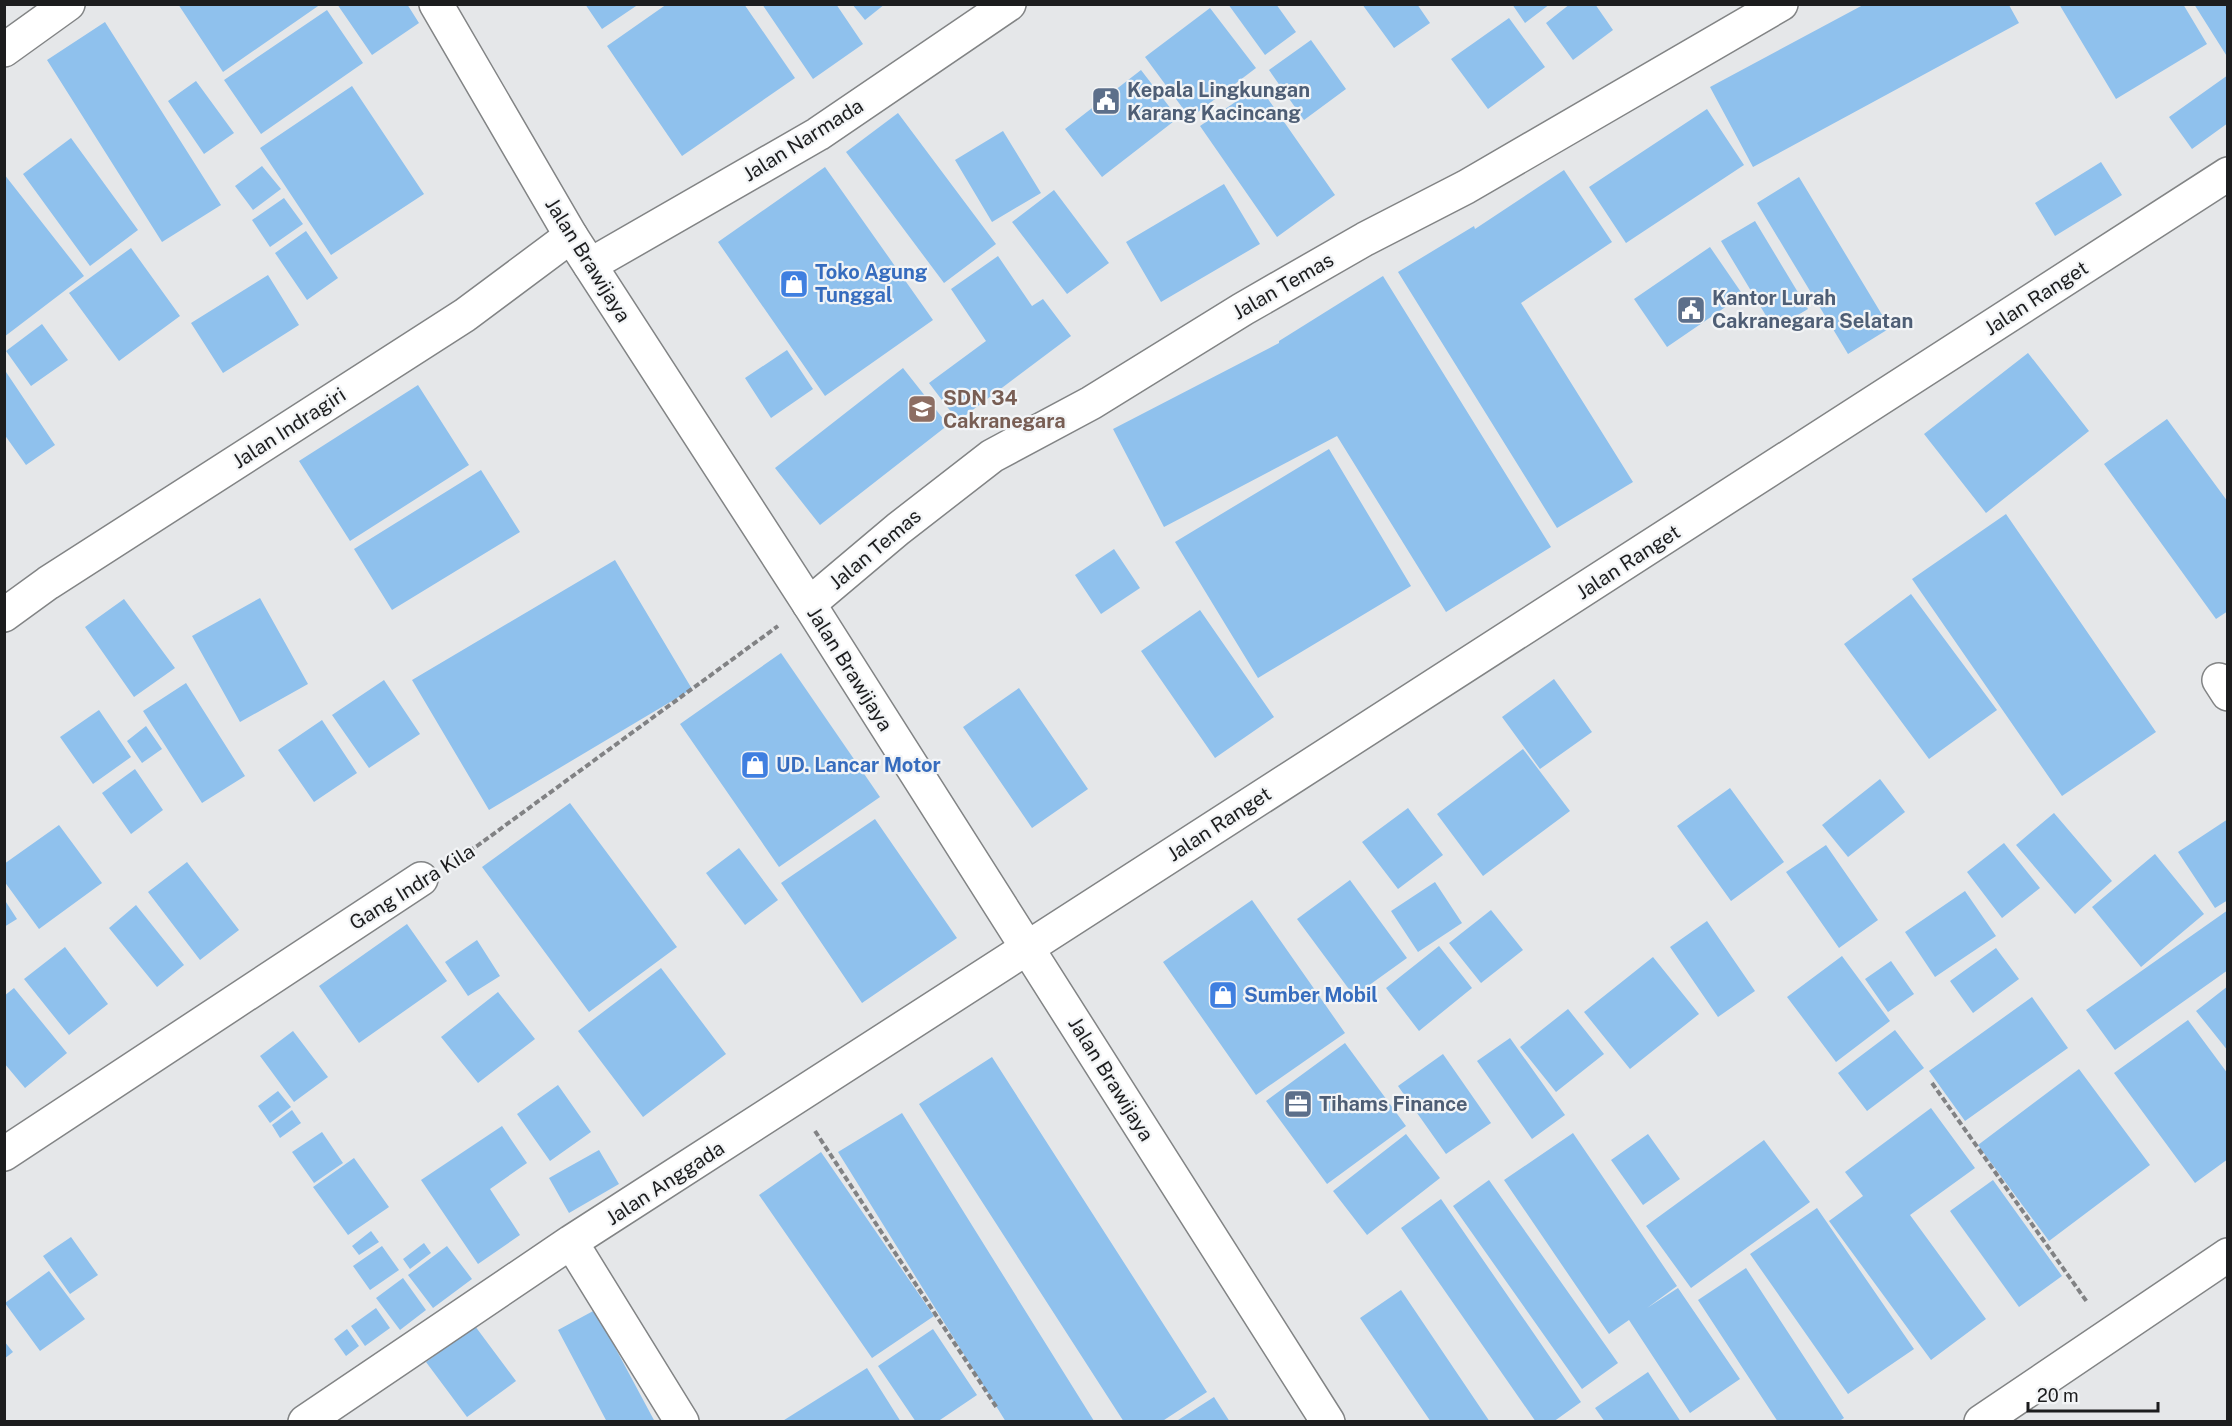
<svg xmlns="http://www.w3.org/2000/svg" width="2232" height="1426" font-family="'Public Sans',sans-serif">
<style>
.building{fill:#8fc1ed}
.lines{fill:none;stroke-linecap:round;stroke-linejoin:round}
.minor-casing{stroke:#828485;stroke-width:36}
.primary-casing{stroke:#828485;stroke-width:36}
.path{stroke:#818284;stroke-width:4;stroke-dasharray:6 3;stroke-linecap:butt}
.minor{stroke:#fff;stroke-width:33}
.primary{stroke:#fff;stroke-width:33}
.labels{text-anchor:middle;stroke-width:4.5;stroke-linejoin:round;paint-order:stroke}
.service-label{font-size:20px;font-weight:bold;fill:#4e5e75;stroke:#f2f4f6;text-anchor:start}
.street-label{font-size:20px;fill:#1c1d1e;stroke:#f2f4f6}
.shop-label{font-size:20px;font-weight:bold;fill:#366cbe;stroke:#f2f4f6;text-anchor:start}
.education-label{font-size:20px;font-weight:bold;fill:#785e54;stroke:#f2f4f6;text-anchor:start}
</style>
<rect width="100%" height="100%" fill="#e5e7e9"/>
<path class="building" d="M 178,4 L 321,4 L 223,72 Z
M 337,4 L 407,4 L 419,23 L 372,55 Z
M 585,4 L 639,4 L 602,29 Z
M 667,4 L 744,4 L 795,78 L 682,156 L 607,46 Z
M 762,4 L 836,4 L 863,44 L 813,79 Z
M 852,4 L 885,4 L 865,20 Z
M 1228,4 L 1276,4 L 1296,32 L 1265,55 Z
M 1362,4 L 1417,4 L 1430,23 L 1394,48 Z
M 1512,4 L 1550,4 L 1525,23 Z
M 1570,4 L 1595,4 L 1613,30 L 1573,60 L 1546,23 Z
M 2059,4 L 2183,4 L 2207,44 L 2116,99 Z
M 2194,4 L 2228,4 L 2228,58 Z
M 1863,5 L 2009,5 L 2019,23 L 1753,167 L 1710,87 Z
M 1210,8 L 1256,68 L 1190,118 L 1145,57 Z
M 327,10 L 363,63 L 261,134 L 224,80 Z
M 1509,18 L 1545,67 L 1488,109 L 1451,59 Z
M 105,22 L 221,205 L 162,242 L 47,60 Z
M 1311,40 L 1346,89 L 1304,120 L 1269,70 Z
M 1141,70 L 1178,118 L 1102,177 L 1065,129 Z
M 2228,75 L 2228,123 L 2192,149 L 2169,117 Z
M 196,81 L 234,133 L 204,154 L 168,101 Z
M 352,86 L 424,194 L 331,255 L 260,148 Z
M 1259,86 L 1335,195 L 1277,237 L 1200,126 Z
M 1707,109 L 1744,165 L 1626,243 L 1589,187 Z
M 898,113 L 996,244 L 944,283 L 846,152 Z
M 1003,131 L 1041,193 L 992,222 L 955,160 Z
M 71,138 L 138,230 L 90,266 L 23,174 Z
M 2101,162 L 2122,195 L 2055,236 L 2035,203 Z
M 262,166 L 281,189 L 253,210 L 235,186 Z
M 825,167 L 933,320 L 825,396 L 718,242 Z
M 1564,170 L 1612,242 L 1521,303 L 1633,482 L 1557,528 L 1398,272 L 1474,226 L 1475,229 Z
M 4,174 L 84,276 L 4,337 Z
M 1799,177 L 1890,328 L 1848,354 L 1757,203 Z
M 1224,184 L 1260,244 L 1161,302 L 1126,242 Z
M 1054,190 L 1109,263 L 1067,294 L 1012,222 Z
M 284,198 L 303,224 L 270,247 L 252,220 Z
M 1755,221 L 1808,309 L 1774,329 L 1721,241 Z
M 306,231 L 338,278 L 307,300 L 275,253 Z
M 1710,247 L 1743,295 L 1667,347 L 1634,299 Z
M 131,248 L 180,316 L 119,361 L 69,293 Z
M 998,256 L 1032,306 L 1043,299 L 1071,336 L 958,421 L 929,383 L 986,341 L 951,289 Z
M 268,275 L 299,325 L 223,373 L 191,323 Z
M 1383,276 L 1551,547 L 1446,612 L 1337,436 L 1164,527 L 1113,429 L 1279,343 L 1279,341 Z
M 42,324 L 68,360 L 31,386 L 6,351 Z
M 787,350 L 813,389 L 771,418 L 745,378 Z
M 2028,353 L 2089,431 L 1986,513 L 1924,434 Z
M 903,368 L 948,425 L 820,525 L 775,468 Z
M 4,369 L 55,445 L 26,465 L 4,434 Z
M 418,385 L 469,465 L 350,541 L 299,461 Z
M 2167,419 L 2228,502 L 2228,611 L 2216,619 L 2104,464 Z
M 1329,449 L 1411,586 L 1258,678 L 1175,542 Z
M 481,470 L 520,532 L 392,610 L 354,549 Z
M 2006,514 L 2156,732 L 2062,796 L 1912,579 Z
M 1114,549 L 1140,588 L 1101,614 L 1075,575 Z
M 615,560 L 692,689 L 489,810 L 412,680 Z
M 1911,594 L 1997,710 L 1929,759 L 1844,644 Z
M 260,598 L 308,684 L 240,722 L 192,636 Z
M 124,599 L 175,668 L 134,697 L 85,627 Z
M 1200,610 L 1274,717 L 1215,758 L 1141,651 Z
M 781,653 L 880,797 L 779,867 L 680,724 Z
M 1554,679 L 1592,732 L 1540,769 L 1502,717 Z
M 384,680 L 420,734 L 369,768 L 332,715 Z
M 186,683 L 245,776 L 202,803 L 143,711 Z
M 1019,688 L 1088,789 L 1032,828 L 963,727 Z
M 99,710 L 131,757 L 93,784 L 60,737 Z
M 322,720 L 357,773 L 314,802 L 278,750 Z
M 146,726 L 162,749 L 142,763 L 127,741 Z
M 1523,749 L 1570,811 L 1483,876 L 1437,814 Z
M 135,769 L 163,810 L 131,834 L 102,793 Z
M 1880,779 L 1905,812 L 1848,857 L 1822,825 Z
M 1730,788 L 1784,862 L 1731,901 L 1677,826 Z
M 570,803 L 677,947 L 589,1012 L 482,867 Z
M 1408,808 L 1443,855 L 1398,889 L 1362,842 Z
M 2054,813 L 2112,881 L 2075,914 L 2016,845 Z
M 875,819 L 957,938 L 862,1003 L 781,883 Z
M 2228,819 L 2228,900 L 2215,908 L 2178,852 Z
M 59,825 L 102,883 L 39,929 L 4,881 L 4,864 Z
M 2004,843 L 2040,888 L 2002,918 L 1967,872 Z
M 1826,845 L 1878,920 L 1839,948 L 1786,872 Z
M 739,848 L 778,900 L 745,925 L 706,873 Z
M 2155,854 L 2204,914 L 2141,967 L 2092,907 Z
M 187,862 L 239,930 L 200,960 L 148,892 Z
M 1350,880 L 1407,958 L 1354,996 L 1297,919 Z
M 1435,882 L 1462,923 L 1418,952 L 1391,911 Z
M 1965,891 L 1996,936 L 1935,977 L 1905,932 Z
M 4,899 L 17,919 L 4,927 Z
M 1252,900 L 1345,1033 L 1256,1095 L 1163,962 Z
M 136,905 L 184,965 L 157,987 L 109,928 Z
M 1491,910 L 1523,950 L 1481,983 L 1449,943 Z
M 2228,910 L 2228,970 L 2115,1050 L 2086,1010 Z
M 1707,921 L 1755,991 L 1718,1017 L 1670,947 Z
M 407,924 L 447,981 L 359,1043 L 319,986 Z
M 477,940 L 500,976 L 468,996 L 445,962 Z
M 1439,946 L 1472,988 L 1419,1031 L 1386,988 Z
M 65,947 L 108,1004 L 69,1035 L 24,979 Z
M 1996,948 L 2019,979 L 1973,1013 L 1950,981 Z
M 1842,956 L 1890,1021 L 1836,1062 L 1787,997 Z
M 1653,957 L 1699,1014 L 1630,1069 L 1584,1012 Z
M 1891,961 L 1914,994 L 1888,1012 L 1865,979 Z
M 661,968 L 726,1054 L 643,1117 L 578,1031 Z
M 2228,986 L 2228,1051 L 2196,1011 Z
M 14,988 L 67,1053 L 25,1088 L 4,1063 L 4,996 Z
M 498,992 L 535,1039 L 478,1083 L 441,1037 Z
M 2032,997 L 2068,1048 L 1965,1121 L 1929,1071 Z
M 1568,1009 L 1604,1054 L 1556,1092 L 1520,1047 Z
M 2188,1020 L 2228,1074 L 2228,1159 L 2195,1183 L 2114,1073 Z
M 1895,1030 L 1924,1068 L 1867,1111 L 1838,1073 Z
M 293,1031 L 328,1077 L 294,1102 L 260,1056 Z
M 1510,1038 L 1565,1115 L 1532,1139 L 1477,1061 Z
M 1345,1043 L 1406,1126 L 1327,1184 L 1266,1101 Z
M 1443,1054 L 1491,1123 L 1446,1154 L 1398,1086 Z
M 992,1057 L 1207,1392 L 1161,1422 L 1124,1422 L 919,1104 Z
M 2079,1069 L 2150,1165 L 2049,1241 L 1978,1145 Z
M 558,1085 L 591,1132 L 550,1161 L 517,1114 Z
M 278,1091 L 291,1107 L 270,1123 L 258,1106 Z
M 1931,1108 L 1975,1168 L 1910,1215 L 1986,1319 L 1931,1360 L 1829,1221 L 1863,1196 L 1845,1172 Z
M 292,1110 L 301,1123 L 280,1138 L 272,1125 Z
M 902,1113 L 1094,1421 L 1092,1422 L 1006,1422 L 838,1152 Z
M 502,1126 L 527,1163 L 490,1189 L 520,1235 L 478,1264 L 421,1180 Z
M 322,1132 L 343,1163 L 314,1183 L 292,1152 Z
M 1573,1133 L 1677,1286 L 1647,1308 L 1678,1288 L 1740,1379 L 1690,1413 L 1629,1320 L 1609,1334 L 1504,1180 Z
M 1406,1134 L 1440,1178 L 1367,1235 L 1333,1191 Z
M 1648,1134 L 1680,1179 L 1643,1205 L 1611,1160 Z
M 1764,1140 L 1810,1202 L 1691,1288 L 1646,1226 Z
M 599,1150 L 619,1184 L 569,1213 L 549,1178 Z
M 821,1152 L 934,1316 L 872,1358 L 759,1195 Z
M 354,1158 L 389,1207 L 348,1235 L 313,1187 Z
M 1489,1180 L 1618,1363 L 1582,1389 L 1453,1206 Z
M 1993,1180 L 2062,1276 L 2019,1307 L 1950,1211 Z
M 1441,1199 L 1581,1402 L 1553,1422 L 1536,1422 L 1401,1228 Z
M 1817,1208 L 1914,1349 L 1848,1394 L 1750,1254 Z
M 371,1231 L 379,1242 L 359,1255 L 352,1246 Z
M 71,1237 L 98,1275 L 70,1294 L 43,1256 Z
M 424,1243 L 431,1253 L 410,1269 L 403,1259 Z
M 382,1246 L 399,1270 L 370,1290 L 353,1266 Z
M 447,1246 L 472,1279 L 433,1308 L 408,1275 Z
M 1746,1268 L 1844,1418 L 1838,1422 L 1778,1422 L 1698,1300 Z
M 49,1271 L 85,1319 L 40,1351 L 5,1303 Z
M 403,1278 L 426,1310 L 400,1330 L 376,1298 Z
M 1401,1290 L 1490,1422 L 1431,1422 L 1360,1318 Z
M 376,1308 L 390,1328 L 365,1346 L 351,1326 Z
M 595,1310 L 655,1422 L 607,1422 L 558,1330 Z
M 475,1326 L 516,1381 L 467,1417 L 426,1362 Z
M 347,1329 L 359,1346 L 346,1356 L 334,1339 Z
M 933,1329 L 977,1395 L 937,1422 L 916,1422 L 878,1366 Z
M 4,1341 L 13,1352 L 4,1359 Z
M 867,1368 L 901,1422 L 781,1422 Z
M 1648,1372 L 1681,1422 L 1605,1422 L 1595,1408 Z
M 1214,1397 L 1230,1422 L 1175,1422 Z"/>
<g class="lines">
<g class="minor-casing">
<path id="minor" d="M 4,50 L 68,4
M 590,265 L 818,134 L 1009,4
M 809,604 L 898,529 L 992,456 L 1091,403 L 1243,309 L 1365,239 L 1466,187 L 1781,4
M 4,615 L 48,583 L 465,315 L 571,236
M 2219,680 L 2228,694
M 4,1154 L 421,879
M 571,1242 L 682,1422
M 305,1422 L 571,1242 L 2228,174"/>
</g>
<g class="primary-casing">
<path id="primary" d="M 436,4 L 571,236 L 809,604 L 1328,1422
M 1981,1422 L 2228,1255"/>
</g>
<path class="path" d="M 453,860 L 477,846 L 778,626
M 1932,1083 L 2087,1302
M 815,1131 L 997,1408"/>
<use href="#minor" class="minor"/>
<use href="#primary" class="primary"/>
</g>
<defs>
<g id="civic-square" transform="scale(1.5)"><rect x="-9" y="-9" width="18" height="18" rx="4" fill="#5c6f8a" stroke="#f2f4f6"/><path d="M-.6-6.5H3V-4.5H.6V-3L4-1V1h2V6H-6V1h2V-1L-.6-3ZM-1.2 2.5V6h2.4V2.5Z" fill="#fff"/></g>
<g id="shop-square" transform="scale(1.5)"><rect x="-9" y="-9" width="18" height="18" rx="4" fill="#3f7fe0" stroke="#f2f4f6"/><path d="M-5-2.5h2.3a2.7 3.5 0 0 1 5.4 0H5L5.5 6h-11ZM-1.5-2.5h3a1.5 2.3 0 0 0-3 0Z" fill="#fff"/></g>
<g id="school-square" transform="scale(1.5)"><rect x="-9" y="-9" width="18" height="18" rx="4" fill="#8d6e63" stroke="#f2f4f6"/><path d="M0-5L7-2L0 1L-7-2ZM-4 1L0 2.5L4 1V4Q0 6-4 4Z" fill="#fff"/></g>
<g id="office-square" transform="scale(1.5)"><rect x="-9" y="-9" width="18" height="18" rx="4" fill="#5c6f8a" stroke="#f2f4f6"/><path d="M-6-3h4V-5.5h4V-3h4V5H-6ZM-1-4.5V-3h2v-1.5ZM-6 0V1H6V0Z" fill="#fff"/></g>
</defs>
<g fill-rule="evenodd">
<use href="#civic-square" x="1106" y="101"/>
<use href="#shop-square" x="794" y="284"/>
<use href="#civic-square" x="1691" y="310"/>
<use href="#school-square" x="922" y="409"/>
<use href="#shop-square" x="755" y="765"/>
<use href="#shop-square" x="1223" y="995"/>
<use href="#office-square" x="1298" y="1104"/>
</g>
<g class="labels">
<g class="service-label">
<text x="1127" y="97">Kepala Lingkungan<tspan x="1127" dy="23">Karang Kacincang</tspan></text>
<text x="1712" y="305">Kantor Lurah<tspan x="1712" dy="23">Cakranegara Selatan</tspan></text>
<text x="1319" y="1111">Tihams Finance</text>
</g>
<g class="street-label">
<text transform="translate(803 140) rotate(-32)" y="7">Jalan Narmada</text>
<text transform="translate(588 260) rotate(58)" y="7">Jalan Brawijaya</text>
<text transform="translate(1283 286) rotate(-30)" y="7">Jalan Temas</text>
<text transform="translate(2036 298) rotate(-33)" y="7">Jalan Ranget</text>
<text transform="translate(289 428) rotate(-33)" y="7">Jalan Indragiri</text>
<text transform="translate(875 549) rotate(-40)" y="7">Jalan Temas</text>
<text transform="translate(1628 562) rotate(-33)" y="7">Jalan Ranget</text>
<text transform="translate(850 669) rotate(58)" y="7">Jalan Brawijaya</text>
<text transform="translate(1219 824) rotate(-33)" y="7">Jalan Ranget</text>
<text transform="translate(412 887) rotate(-32)" y="7">Gang Indra Kila</text>
<text transform="translate(1111 1079) rotate(58)" y="7">Jalan Brawijaya</text>
<text transform="translate(665 1183) rotate(-33)" y="7">Jalan Anggada</text>
</g>
<g class="shop-label">
<text x="815" y="279">Toko Agung<tspan x="815" dy="23">Tunggal</tspan></text>
<text x="776" y="772">UD. Lancar Motor</text>
<text x="1244" y="1002">Sumber Mobil</text>
</g>
<g class="education-label">
<text x="943" y="405">SDN 34<tspan x="943" dy="23">Cakranegara</tspan></text>
</g>
</g>
<rect width="2232" height="1426" fill="none" stroke="#1c1d1e" stroke-width="12"/>
<path d="M2028 1402v9h130v-9" fill="none" stroke="#1c1d1e" stroke-width="3"/>
<text x="2037" y="1402" font-size="18" fill="#1c1d1e" stroke="#f2f4f6" stroke-width="4.5" paint-order="stroke">20 m</text>
</svg>
